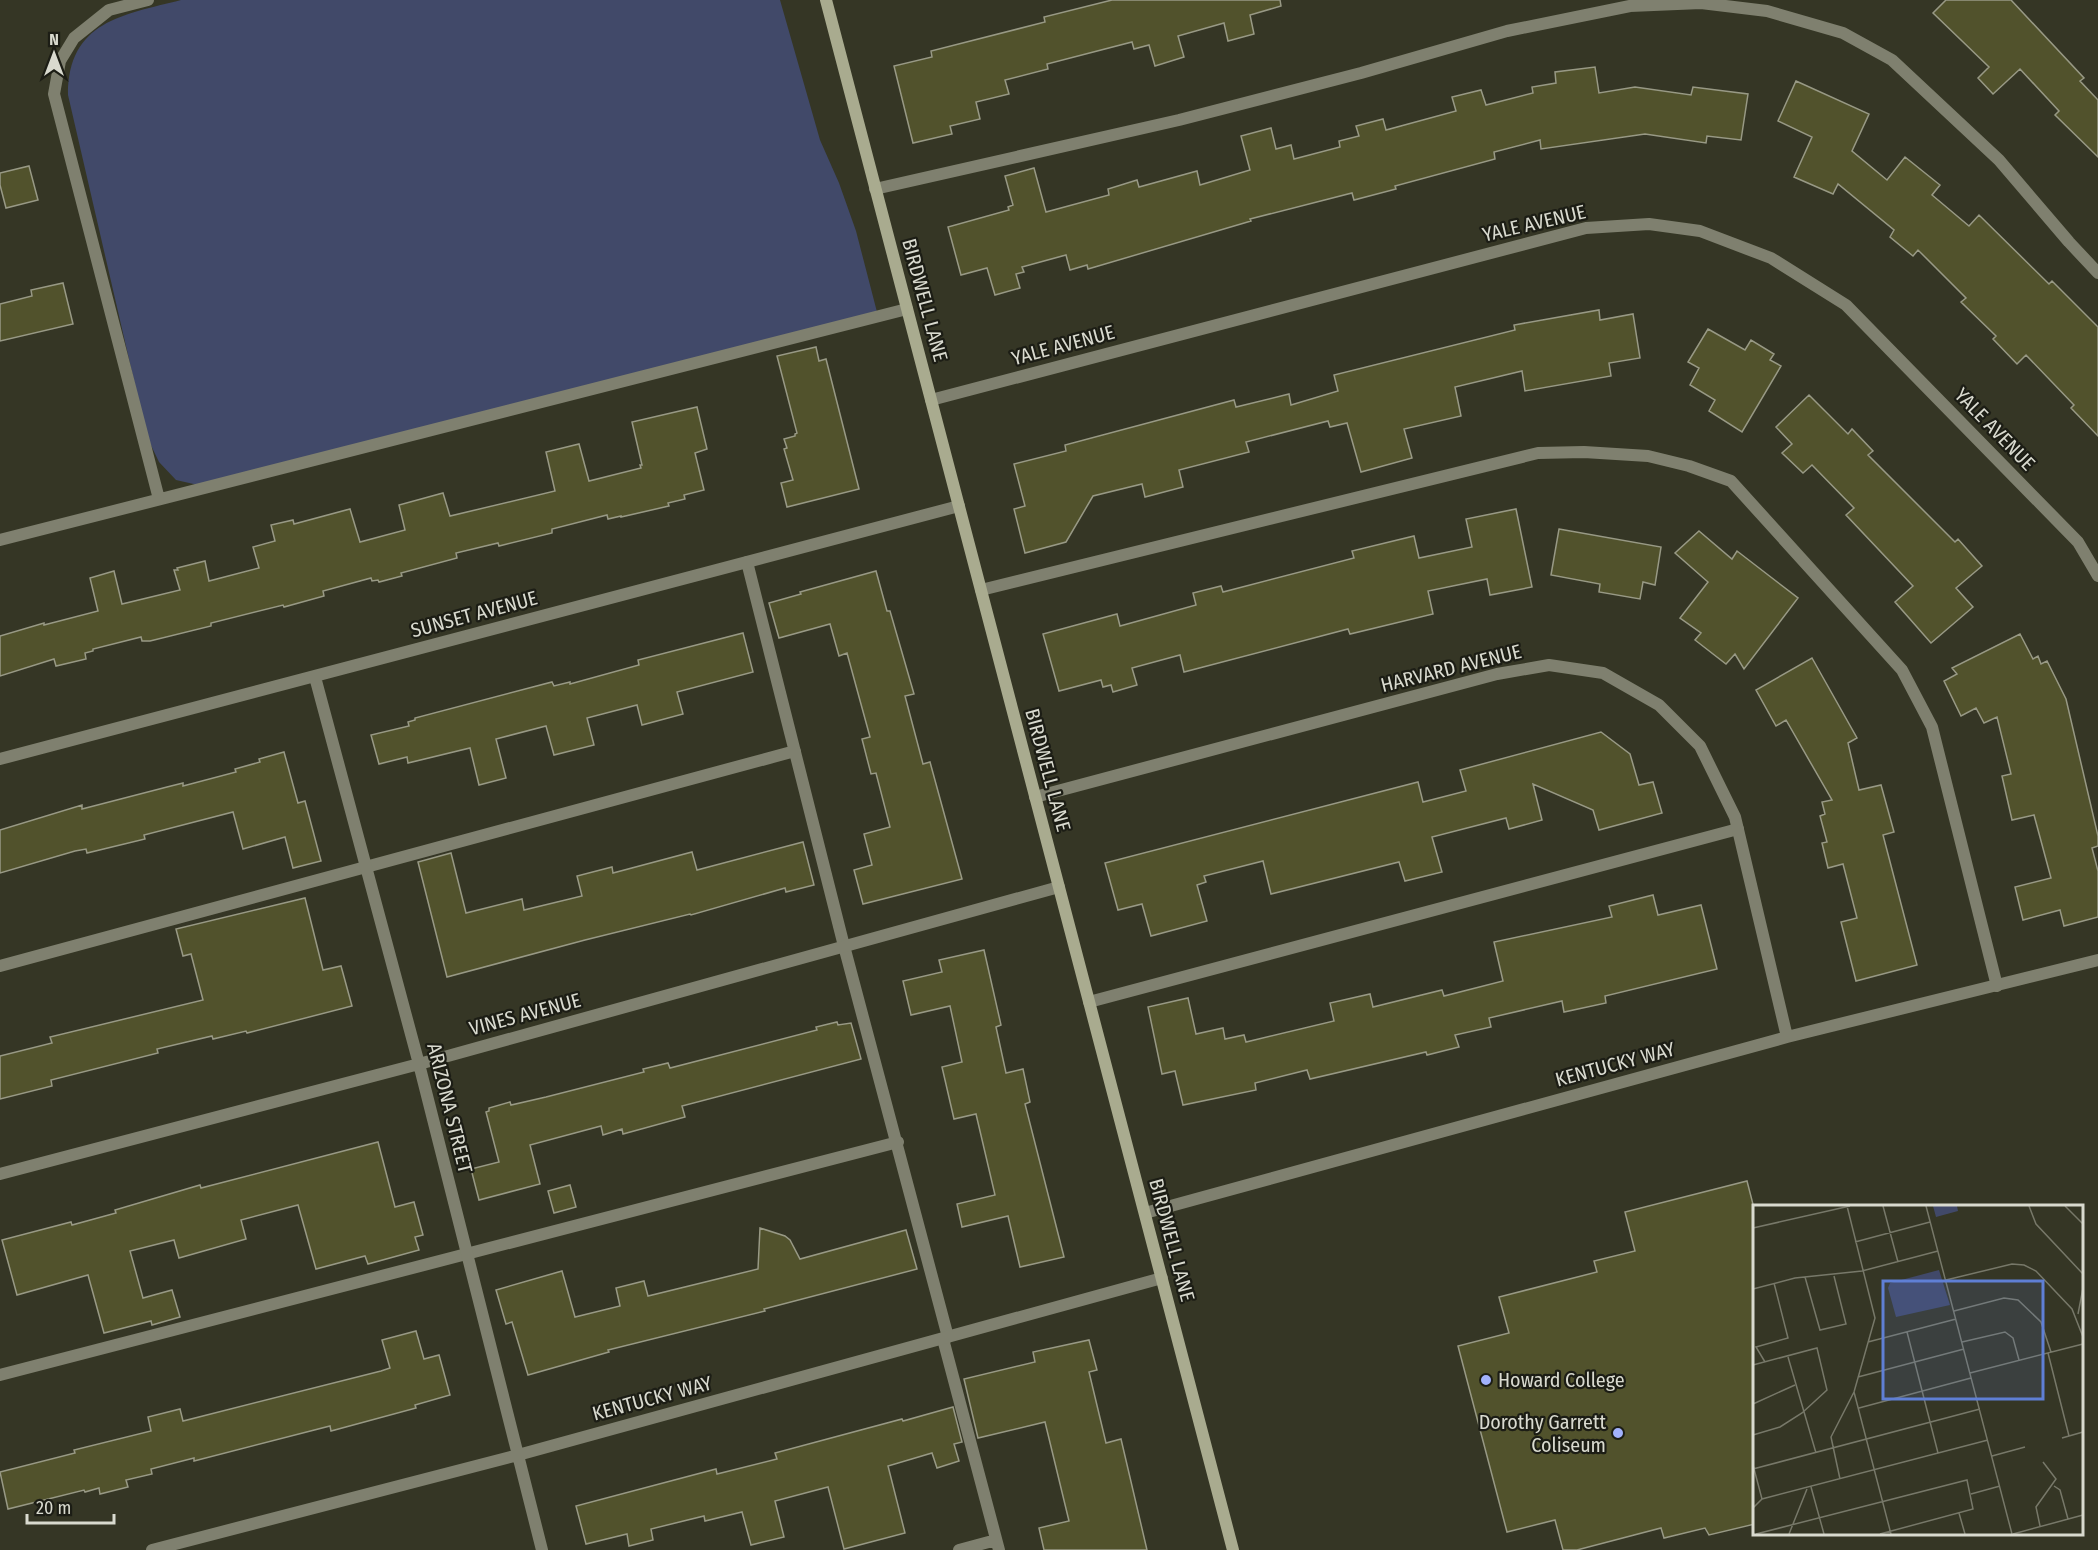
<svg xmlns="http://www.w3.org/2000/svg" width="2098" height="1550" font-family="'Fira Sans Condensed',sans-serif">
<style>
.green{fill:#414969}
.building{fill:#51522c;stroke:#989985;stroke-width:1.5}
.lines{fill:none;stroke-linecap:round;stroke-linejoin:round}
.service{stroke:#7f806f;stroke-width:12}
.minor{stroke:#7f806f;stroke-width:12}
.secondary{stroke:#a9ab8f;stroke-width:12}
.poi-dot{fill:#a2b2fd;stroke:#1c1d15;stroke-width:2}
.labels{text-anchor:middle;stroke-width:4.5;stroke-linejoin:round;paint-order:stroke}
.street-label{font-size:20px;fill:#d9dacf;stroke:#1c1d15}
.poi-label{font-size:20px;fill:#d9dacf;stroke:#1c1d15;text-anchor:start}
.inset-road{fill:none;stroke:#777869;stroke-width:1.5}
.view{fill:#5f7fd5;fill-opacity:0.15;stroke:#5f7fd5;stroke-width:3}
.inset-edge{fill:none;stroke:#d9dacf;stroke-width:3}
</style>
<rect width="100%" height="100%" fill="#353625"/>
<path class="green" d="M 181,0 L 780,0 L 820,140 L 839,183 L 856,231 L 877,312 L 198,485 L 176,480 L 159,462 L 147,437 L 68,95 C 68,21 123,15 181,0 Z"/>
<path class="building" d="M 1112,0 L 1280,0 L 1281,6 L 1250,15 L 1254,34 L 1228,41 L 1224,23 L 1178,36 L 1184,57 L 1155,66 L 1149,45 L 1134,49 L 1132,42 L 1047,64 L 1048,69 L 1005,80 L 1009,94 L 976,102 L 980,119 L 950,126 L 952,134 L 913,143 L 894,66 L 932,57 L 931,51 L 1045,22 L 1044,17 Z
M 1946,0 L 2011,0 L 2084,78 L 2080,81 L 2098,100 L 2098,157 L 2055,115 L 2059,111 L 2020,69 L 1993,94 L 1978,78 L 1989,67 L 1933,13 Z
M 1595,67 L 1599,93 L 1635,87 L 1691,95 L 1693,87 L 1748,94 L 1741,140 L 1707,136 L 1706,143 L 1645,134 L 1541,149 L 1540,140 L 1494,152 L 1495,159 L 1395,186 L 1396,189 L 1354,200 L 1352,193 L 1250,219 L 1251,221 L 1088,269 L 1087,265 L 1070,270 L 1066,255 L 1022,267 L 1024,272 L 1016,274 L 1020,288 L 995,295 L 987,268 L 961,275 L 948,227 L 1009,210 L 1008,207 L 1013,205 L 1005,176 L 1034,168 L 1046,212 L 1109,195 L 1108,189 L 1137,180 L 1139,187 L 1197,171 L 1200,185 L 1250,170 L 1241,136 L 1271,128 L 1276,149 L 1291,145 L 1294,159 L 1340,147 L 1339,141 L 1359,136 L 1356,126 L 1383,119 L 1386,130 L 1456,111 L 1452,97 L 1481,90 L 1486,105 L 1533,93 L 1532,87 L 1556,83 L 1555,72 Z
M 1796,81 L 1869,114 L 1852,151 L 1887,180 L 1905,157 L 1940,185 L 1932,195 L 1969,226 L 1979,215 L 2049,284 L 2052,281 L 2098,327 L 2098,436 L 2071,408 L 2074,405 L 2026,355 L 2017,364 L 1993,339 L 1996,336 L 1961,302 L 1966,298 L 1918,250 L 1913,256 L 1890,237 L 1894,230 L 1838,184 L 1833,194 L 1794,177 L 1812,137 L 1778,121 Z
M 29,166 L 38,200 L 6,208 L 0,185 L 0,173 Z
M 63,283 L 73,324 L 0,341 L 0,304 L 32,296 L 31,290 Z
M 1599,310 L 1600,320 L 1633,314 L 1640,358 L 1609,363 L 1611,376 L 1525,391 L 1522,371 L 1455,387 L 1461,416 L 1404,429 L 1412,458 L 1361,472 L 1347,423 L 1330,427 L 1328,421 L 1246,442 L 1249,452 L 1179,470 L 1183,487 L 1145,497 L 1142,484 L 1093,496 L 1066,542 L 1025,553 L 1014,509 L 1025,506 L 1014,464 L 1066,451 L 1065,445 L 1234,400 L 1236,407 L 1289,394 L 1291,405 L 1338,391 L 1334,375 L 1515,330 L 1514,325 Z
M 1708,329 L 1745,350 L 1751,340 L 1774,354 L 1770,360 L 1781,366 L 1742,432 L 1709,411 L 1715,400 L 1690,385 L 1699,368 L 1688,362 Z
M 816,347 L 819,361 L 826,359 L 859,489 L 787,507 L 781,483 L 793,480 L 784,449 L 787,448 L 784,439 L 795,436 L 795,434 L 797,433 L 777,356 Z
M 1809,395 L 1848,434 L 1852,429 L 1873,451 L 1868,455 L 1955,542 L 1958,539 L 1982,566 L 1956,588 L 1973,607 L 1931,643 L 1895,602 L 1913,586 L 1846,515 L 1854,508 L 1812,465 L 1803,473 L 1782,453 L 1792,444 L 1776,427 Z
M 697,407 L 707,449 L 695,453 L 704,490 L 684,495 L 685,499 L 668,503 L 669,506 L 621,517 L 621,516 L 608,519 L 607,515 L 552,529 L 552,533 L 499,546 L 498,543 L 456,553 L 457,558 L 401,573 L 402,576 L 379,582 L 378,580 L 372,581 L 371,578 L 323,591 L 324,596 L 284,607 L 283,605 L 211,623 L 211,626 L 150,641 L 142,641 L 141,637 L 93,649 L 93,651 L 85,653 L 86,659 L 56,666 L 54,659 L 0,676 L 0,636 L 44,623 L 44,625 L 98,611 L 90,578 L 114,571 L 122,604 L 180,590 L 174,570 L 178,570 L 177,568 L 205,561 L 209,581 L 259,568 L 253,547 L 275,541 L 271,525 L 293,520 L 294,524 L 350,509 L 360,542 L 405,530 L 399,505 L 443,493 L 450,516 L 555,491 L 546,452 L 579,444 L 589,481 L 641,468 L 640,465 L 642,465 L 632,422 Z
M 1516,509 L 1532,587 L 1490,595 L 1487,579 L 1428,591 L 1433,614 L 1350,634 L 1348,629 L 1184,672 L 1180,655 L 1132,668 L 1137,685 L 1113,692 L 1111,685 L 1103,687 L 1101,680 L 1059,691 L 1043,634 L 1117,614 L 1120,626 L 1196,605 L 1193,593 L 1221,586 L 1223,592 L 1354,558 L 1352,551 L 1414,536 L 1419,558 L 1472,547 L 1466,519 Z
M 1559,529 L 1661,547 L 1655,585 L 1643,582 L 1640,599 L 1599,592 L 1600,584 L 1551,575 Z
M 1699,531 L 1732,559 L 1737,551 L 1798,598 L 1744,669 L 1735,654 L 1726,664 L 1695,640 L 1701,633 L 1680,618 L 1708,582 L 1675,553 Z
M 876,571 L 887,611 L 890,611 L 914,694 L 905,696 L 923,764 L 930,762 L 962,879 L 863,904 L 854,870 L 872,865 L 864,834 L 890,827 L 876,773 L 871,774 L 862,739 L 870,737 L 847,653 L 839,656 L 830,624 L 779,638 L 769,603 L 801,594 L 800,592 Z
M 743,633 L 753,672 L 677,692 L 683,714 L 642,725 L 637,705 L 587,718 L 594,745 L 554,755 L 546,726 L 496,739 L 506,778 L 479,785 L 470,748 L 408,763 L 407,757 L 379,764 L 371,735 L 409,726 L 408,722 L 415,720 L 415,718 L 552,682 L 554,686 L 570,682 L 570,684 L 639,665 L 638,660 Z
M 2020,634 L 2033,659 L 2038,656 L 2041,664 L 2047,661 L 2066,699 L 2098,836 L 2098,846 L 2092,848 L 2098,871 L 2098,917 L 2064,926 L 2060,910 L 2023,920 L 2015,887 L 2051,878 L 2034,815 L 2012,820 L 2002,776 L 2011,774 L 1997,717 L 1984,723 L 1976,708 L 1961,716 L 1944,681 L 1957,674 L 1952,668 Z
M 1812,658 L 1857,738 L 1848,743 L 1859,790 L 1881,785 L 1894,832 L 1883,835 L 1917,965 L 1856,981 L 1841,922 L 1857,918 L 1843,864 L 1828,868 L 1822,843 L 1827,842 L 1820,816 L 1825,814 L 1822,802 L 1832,800 L 1786,720 L 1776,726 L 1756,690 Z
M 1601,732 L 1630,754 L 1639,785 L 1653,782 L 1662,813 L 1599,830 L 1593,810 L 1533,784 L 1542,820 L 1509,829 L 1506,818 L 1432,837 L 1442,872 L 1405,881 L 1399,862 L 1271,894 L 1263,861 L 1204,876 L 1206,882 L 1197,885 L 1207,921 L 1151,936 L 1142,904 L 1118,910 L 1105,863 L 1418,782 L 1423,802 L 1466,791 L 1460,770 Z
M 284,752 L 298,803 L 305,801 L 321,861 L 293,868 L 285,837 L 243,849 L 233,812 L 144,835 L 145,839 L 87,853 L 86,849 L 75,851 L 0,873 L 0,830 L 82,805 L 82,809 L 167,787 L 183,783 L 183,786 L 236,772 L 235,769 L 260,762 L 259,759 Z
M 803,842 L 814,885 L 786,892 L 785,888 L 691,915 L 690,914 L 585,940 L 447,977 L 418,862 L 451,853 L 466,913 L 522,899 L 524,910 L 582,896 L 577,876 L 612,867 L 613,873 L 692,852 L 697,870 Z
M 1653,895 L 1658,915 L 1701,905 L 1717,969 L 1605,996 L 1606,1003 L 1564,1012 L 1562,1001 L 1489,1018 L 1491,1027 L 1455,1035 L 1459,1047 L 1427,1055 L 1426,1052 L 1310,1079 L 1307,1070 L 1255,1083 L 1256,1090 L 1183,1105 L 1175,1071 L 1162,1074 L 1148,1007 L 1188,998 L 1196,1034 L 1223,1028 L 1225,1039 L 1244,1035 L 1246,1042 L 1334,1021 L 1330,1003 L 1370,994 L 1373,1007 L 1442,990 L 1444,996 L 1503,981 L 1494,942 L 1612,917 L 1609,906 Z
M 305,898 L 323,970 L 341,966 L 352,1006 L 247,1033 L 246,1031 L 213,1039 L 212,1036 L 157,1049 L 158,1053 L 51,1080 L 52,1086 L 0,1099 L 0,1056 L 52,1043 L 50,1037 L 203,1000 L 191,954 L 183,956 L 176,929 Z
M 984,950 L 1001,1025 L 996,1027 L 1006,1073 L 1023,1069 L 1030,1102 L 1025,1104 L 1064,1257 L 1020,1267 L 1008,1216 L 962,1227 L 957,1204 L 995,1195 L 976,1114 L 954,1119 L 942,1067 L 962,1062 L 950,1006 L 911,1015 L 903,981 L 942,972 L 939,960 Z
M 837,1022 L 838,1025 L 851,1023 L 861,1059 L 682,1106 L 685,1117 L 623,1134 L 622,1129 L 603,1135 L 601,1126 L 530,1145 L 540,1184 L 479,1200 L 471,1169 L 499,1162 L 486,1112 L 489,1111 L 489,1108 L 510,1102 L 511,1105 L 546,1097 L 644,1072 L 643,1069 L 668,1063 L 670,1068 L 817,1030 L 816,1027 Z
M 378,1142 L 395,1207 L 414,1202 L 423,1235 L 415,1237 L 419,1250 L 368,1264 L 365,1256 L 316,1269 L 298,1205 L 241,1220 L 246,1239 L 179,1258 L 174,1240 L 130,1251 L 143,1298 L 172,1290 L 180,1317 L 152,1325 L 151,1321 L 104,1333 L 88,1275 L 17,1295 L 2,1240 L 71,1222 L 72,1225 L 116,1213 L 115,1210 L 200,1185 L 201,1188 Z
M 1747,1181 L 1755,1212 L 1755,1524 L 1709,1535 L 1705,1528 L 1664,1538 L 1661,1528 L 1577,1550 L 1563,1550 L 1555,1520 L 1507,1532 L 1458,1346 L 1509,1333 L 1499,1297 L 1597,1272 L 1594,1261 L 1635,1251 L 1625,1212 Z
M 570,1185 L 576,1207 L 554,1213 L 548,1191 Z
M 760,1228 L 785,1236 L 790,1240 L 800,1259 L 906,1230 L 917,1269 L 764,1309 L 765,1311 L 608,1350 L 609,1352 L 528,1375 L 512,1322 L 506,1324 L 496,1290 L 562,1271 L 575,1317 L 620,1306 L 616,1288 L 644,1281 L 648,1296 L 758,1269 Z
M 416,1331 L 424,1359 L 439,1355 L 450,1395 L 415,1405 L 416,1408 L 331,1431 L 330,1426 L 194,1461 L 194,1458 L 151,1469 L 152,1474 L 126,1480 L 128,1487 L 100,1494 L 99,1488 L 85,1492 L 84,1490 L 8,1509 L 0,1472 L 75,1453 L 74,1450 L 151,1431 L 148,1417 L 180,1409 L 183,1421 L 381,1371 L 390,1368 L 382,1340 Z
M 1089,1340 L 1097,1370 L 1089,1372 L 1106,1443 L 1121,1439 L 1147,1550 L 1044,1550 L 1039,1528 L 1069,1521 L 1045,1422 L 978,1438 L 964,1379 L 1035,1362 L 1033,1352 Z
M 953,1407 L 962,1442 L 954,1444 L 959,1461 L 937,1468 L 932,1453 L 888,1466 L 905,1533 L 844,1549 L 828,1487 L 775,1501 L 784,1537 L 751,1545 L 742,1512 L 705,1521 L 704,1516 L 651,1529 L 653,1540 L 629,1546 L 627,1534 L 586,1544 L 576,1506 L 716,1469 L 717,1474 L 777,1459 L 775,1453 L 902,1419 L 903,1421 Z"/>
<g class="lines">
<path class="service" d="M 148,0 L 109,10 L 74,38 L 60,61 L 54,94 L 159,499
M 875,189 L 1179,120 L 1361,73 L 1507,31 L 1630,6 L 1701,3 L 1767,11 L 1843,33 L 1892,60 L 1999,160 L 2069,242 L 2098,273
M 0,540 L 907,309
M 747,562 L 844,946 L 948,1337
M 981,590 L 1538,453 L 1584,452 L 1648,456 L 1689,466 L 1731,481 L 1902,670 L 1932,727 L 1997,986
M 0,966 L 795,751
M 1089,1002 L 1738,829
M 943,1339 L 999,1550
M 0,1375 L 898,1142
M 959,1550 L 996,1540"/>
<path class="minor" d="M 931,400 L 1586,228 L 1649,224 L 1700,231 L 1771,258 L 1846,305 L 2078,542 L 2098,576
M 315,677 L 419,1064 L 542,1550
M 0,759 L 959,506
M 1035,797 L 1497,674 L 1549,665 L 1603,673 L 1659,705 L 1700,746 L 1735,817 L 1787,1037
M 0,1174 L 419,1064 L 1059,887
M 1145,1213 L 1787,1037 L 2098,960
M 152,1550 L 518,1455 L 1162,1278"/>
<path class="secondary" d="M 826,0 L 1233,1550"/>
</g>
<g class="poi-dot">
<circle cx="1486" cy="1380" r="6"/>
<circle cx="1618" cy="1433" r="6"/>
</g>
<g class="labels">
<g class="street-label">
<text transform="translate(1534 223) rotate(-13)" y="7">YALE AVENUE</text>
<text transform="translate(925 300) rotate(75)" y="7">BIRDWELL LANE</text>
<text transform="translate(1063 345) rotate(-15)" y="7">YALE AVENUE</text>
<text transform="translate(1995 429) rotate(46)" y="7">YALE AVENUE</text>
<text transform="translate(474 614) rotate(-15)" y="7">SUNSET AVENUE</text>
<text transform="translate(1451 668) rotate(-14)" y="7">HARVARD AVENUE</text>
<text transform="translate(1048 770) rotate(75)" y="7">BIRDWELL LANE</text>
<text transform="translate(525 1014) rotate(-15)" y="7">VINES AVENUE</text>
<text transform="translate(1615 1064) rotate(-15)" y="7">KENTUCKY WAY</text>
<text transform="translate(450 1108) rotate(76)" y="7">ARIZONA STREET</text>
<text transform="translate(1172 1240) rotate(75)" y="7">BIRDWELL LANE</text>
<text transform="translate(652 1398) rotate(-15)" y="7">KENTUCKY WAY</text>
</g>
<g class="poi-label">
<text x="1498" y="1387">Howard College</text>
<text x="1606" y="1429" text-anchor="end">Dorothy Garrett<tspan x="1606" dy="23">Coliseum</tspan></text>
</g>
</g>
<g transform="translate(1753 1205)">
<rect width="330" height="330" fill="#353625"/>
<path d="M 180,1 L 204,1 L 205,6 L 183,12 ZM 186,65 L 197,100 L 143,112 L 135,83 L 137,78 Z" fill="#414969"/>
<path class="inset-road" d="M 130,1 L 145,57M 173,1 L 259,329M 276,1 L 283,19 L 330,69M 312,1 L 330,19M 0,23 L 97,1M 102,37 L 177,17M 52,72 L 67,125 L 93,119 L 81,71M 193,75 L 259,59 L 271,60 L 283,66 L 319,104 L 330,132M 0,84 L 42,73 L 109,66 L 185,46M 201,106 L 251,93 L 265,95 L 288,117 L 298,147M 325,109 L 330,83M 154,127 L 185,248M 115,137 L 203,114M 209,137 L 252,127 L 260,133 L 266,155M 295,148 L 316,231M 35,152 L 63,248M 12,157 L 3,142 L 35,133 L 21,78M 0,160 L 64,143 L 74,185 L 49,208 L 27,222 L 0,230M 217,168 L 330,139M 105,172 L 211,144M 101,187 L 138,329M 0,199 L 42,180M 106,203 L 218,173M 309,233 L 330,227M 239,251 L 272,242M 0,260 L 9,294M 0,264 L 227,204M 87,274 L 78,232 L 101,187 L 122,113 L 94,1M 301,281 L 307,285 L 315,314M 58,282 L 71,329M 218,289 L 247,281M 0,303 L 9,294 L 235,235M 206,308 L 212,329M 287,321 L 283,302 L 303,274 L 290,257M 3,329 L 214,275 L 220,304 L 127,329M 36,329 L 54,284M 260,329 L 330,310"/>
<path class="view" d="M 130,76 L 290,76 L 290,194 L 130,194 Z"/>
<rect width="330" height="330" class="inset-edge"/>
</g>
<g transform="translate(54 54)" stroke="#1c1d15" stroke-width="4.5" paint-order="stroke">
<path d="M0-4.5L10 22L0 15L-10 22Z" fill="#d9dacf"/>
<text y="-9" font-size="16" font-weight="bold" text-anchor="middle" fill="#d9dacf">N</text>
</g>
<path d="M27 1514v9h87v-9" fill="none" stroke="#d9dacf" stroke-width="3"/>
<text x="36" y="1514" font-size="18" fill="#d9dacf" stroke="#1c1d15" stroke-width="4.5" paint-order="stroke">20 m</text>
</svg>
